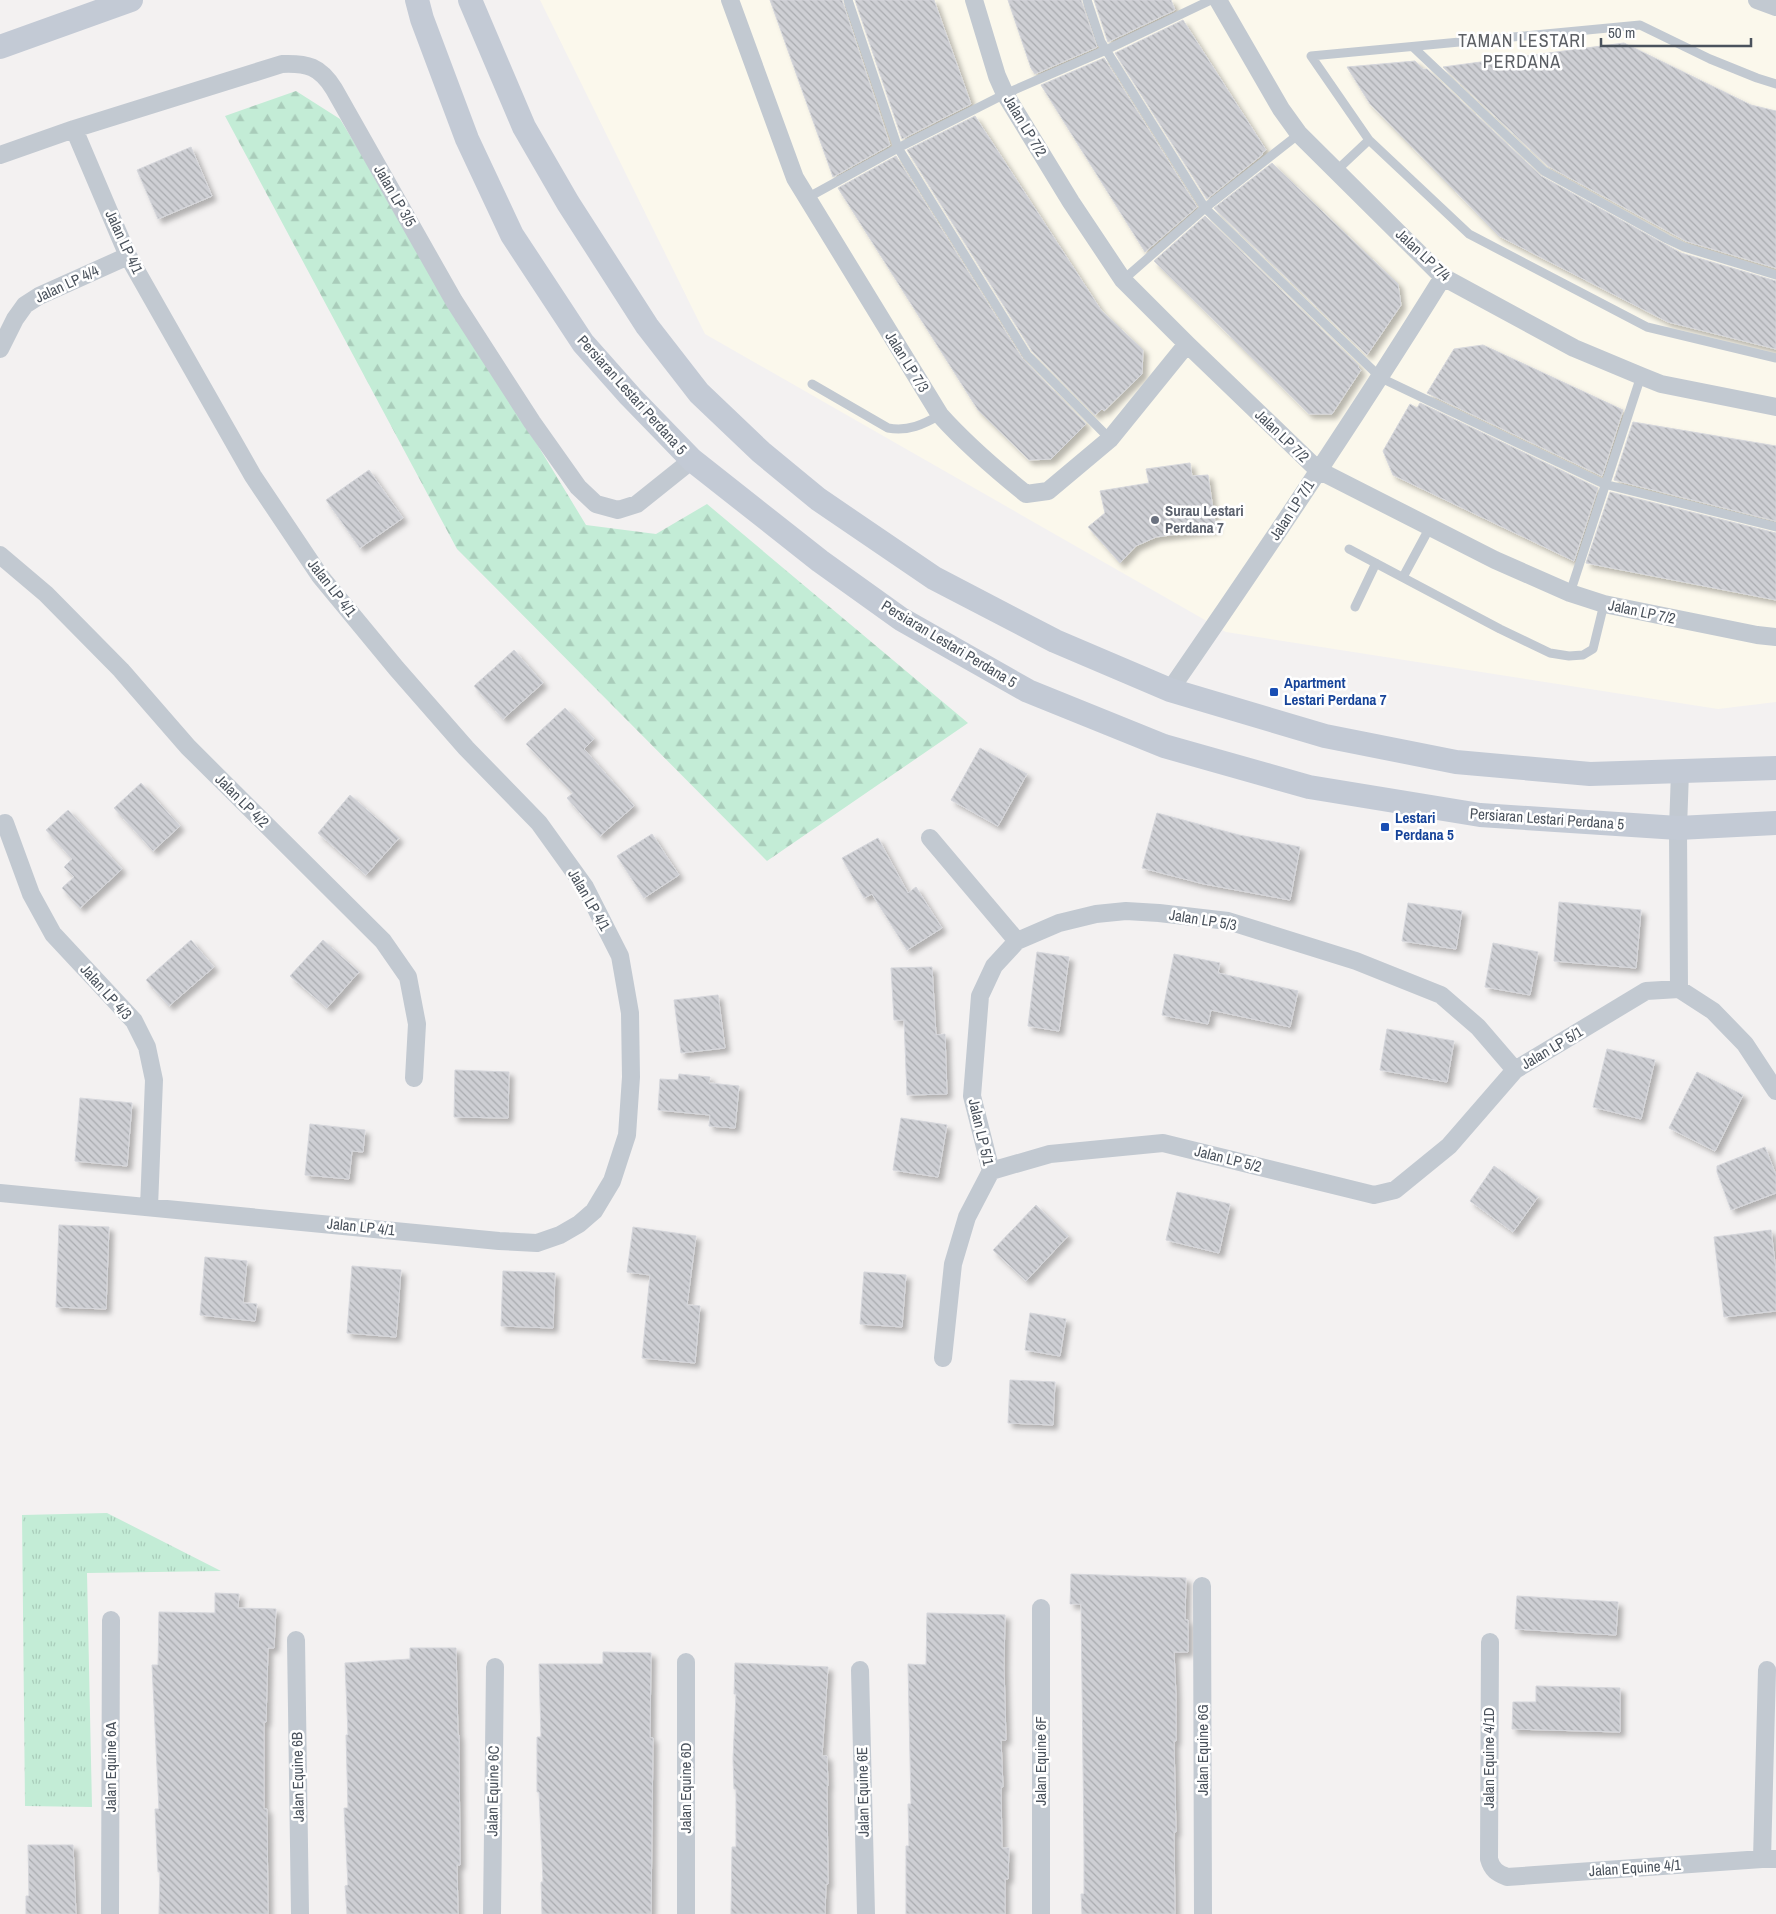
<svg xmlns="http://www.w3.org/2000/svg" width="1776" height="1914" font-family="'Archivo Narrow',sans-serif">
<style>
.commercial{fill:#fbf8ec}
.forest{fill:url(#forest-firs)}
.park{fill:url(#park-tufts)}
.building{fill:url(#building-back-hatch);stroke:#d5d6db;filter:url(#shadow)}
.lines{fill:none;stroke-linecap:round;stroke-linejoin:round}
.service{stroke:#c2c9d1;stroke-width:9}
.minor{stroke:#c2c9d1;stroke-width:18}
.secondary{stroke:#c3cad5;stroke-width:24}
.worship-dot{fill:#6b7280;stroke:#fff;stroke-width:2}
.transit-dot{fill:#1a4fb4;stroke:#fff;stroke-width:2}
.labels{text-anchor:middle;stroke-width:5;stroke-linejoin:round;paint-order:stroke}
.street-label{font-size:15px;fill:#4a525c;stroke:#fff}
.worship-label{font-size:15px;font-weight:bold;fill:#5b616d;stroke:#fff;text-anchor:start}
.transit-label{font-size:15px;font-weight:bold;fill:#164399;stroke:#fff;text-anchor:start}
.quarter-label{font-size:18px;letter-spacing:1px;fill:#5d6065;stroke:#fff}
</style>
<defs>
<pattern id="forest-firs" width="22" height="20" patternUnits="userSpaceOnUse" patternTransform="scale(1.25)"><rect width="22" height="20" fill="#c3ecd6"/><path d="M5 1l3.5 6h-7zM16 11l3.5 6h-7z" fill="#a9ccba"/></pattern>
<pattern id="park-tufts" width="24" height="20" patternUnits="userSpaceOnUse" patternTransform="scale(1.25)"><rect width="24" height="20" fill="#c3ecd6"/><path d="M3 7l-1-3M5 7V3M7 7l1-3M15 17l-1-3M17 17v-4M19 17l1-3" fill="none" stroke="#a9ccba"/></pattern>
<pattern id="building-back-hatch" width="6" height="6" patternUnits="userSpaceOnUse" patternTransform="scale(1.25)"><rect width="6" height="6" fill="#cecfd4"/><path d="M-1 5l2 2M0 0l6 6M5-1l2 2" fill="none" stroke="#a9abaf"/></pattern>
<filter id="shadow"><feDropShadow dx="4.5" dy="4.5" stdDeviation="2.5" flood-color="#0004"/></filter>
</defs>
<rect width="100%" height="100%" fill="#f3f1f1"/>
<path class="commercial" d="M 540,0 L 1776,0 L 1776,702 L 1718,709 L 1226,632 L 705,334 Z"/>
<path class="forest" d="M 296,91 L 340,119 L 586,525 L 656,534 L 707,504 L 968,723 L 767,861 L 457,549 L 225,116 Z"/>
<path class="park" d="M 107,1513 L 221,1571 L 87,1573 L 92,1807 L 25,1806 L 22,1515 Z"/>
<path class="building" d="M 770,0 L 842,0 L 890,145 L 833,177 Z
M 855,0 L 934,0 L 971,104 L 902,139 Z
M 1008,0 L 1081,0 L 1097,47 L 1035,74 L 1031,68 Z
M 1094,0 L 1171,0 L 1175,10 L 1108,42 Z
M 1183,20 L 1266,150 L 1262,153 L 1263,154 L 1207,199 L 1115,53 Z
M 1624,43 L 1751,105 L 1776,111 L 1776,268 L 1686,241 L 1548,166 L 1443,67 Z
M 1104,58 L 1197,207 L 1145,252 L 1041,85 Z
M 1415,61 L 1423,69 L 1427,69 L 1541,176 L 1681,253 L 1776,281 L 1776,349 L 1668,322 L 1499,236 L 1370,104 L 1347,67 Z
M 975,116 L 1101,310 L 1143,350 L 1142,374 L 1104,411 L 1102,409 L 1095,415 L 1032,351 L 907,150 Z
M 191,147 L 212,196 L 158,219 L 137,170 Z
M 896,156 L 1022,358 L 1086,424 L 1051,459 L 1029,460 L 978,410 L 838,188 Z
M 1272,163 L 1398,284 L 1401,305 L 1367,355 L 1214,208 Z
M 1205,216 L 1359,366 L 1358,367 L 1361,370 L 1332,414 L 1309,414 L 1154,261 Z
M 1483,345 L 1623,410 L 1602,476 L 1427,393 L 1454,349 Z
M 1420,403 L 1598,488 L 1574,561 L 1393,475 L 1383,451 L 1410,404 L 1417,408 Z
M 1633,422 L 1776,446 L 1776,521 L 1614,480 Z
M 1190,463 L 1192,476 L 1208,475 L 1216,529 L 1156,537 L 1136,546 L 1120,563 L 1088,527 L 1105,513 L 1100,491 L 1149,483 L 1146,469 Z
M 369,470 L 403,518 L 360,548 L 326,500 Z
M 1610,492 L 1776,533 L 1776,600 L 1586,563 Z
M 514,650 L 543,683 L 503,719 L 474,686 Z
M 565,708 L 594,739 L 584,749 L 634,806 L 600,836 L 567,798 L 573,793 L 526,744 Z
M 980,748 L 1027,774 L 998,826 L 951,800 Z
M 141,783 L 180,826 L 153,851 L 114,808 Z
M 350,795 L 399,838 L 366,875 L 318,833 Z
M 68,810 L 122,869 L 80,908 L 62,888 L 74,877 L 64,867 L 72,859 L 46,830 Z
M 1157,813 L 1239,835 L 1300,847 L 1290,900 L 1204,884 L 1142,868 Z
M 652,834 L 679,875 L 644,898 L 617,856 Z
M 878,838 L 908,893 L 916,887 L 942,928 L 907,950 L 872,894 L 864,898 L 842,858 Z
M 1559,902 L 1641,910 L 1636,968 L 1554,961 Z
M 1408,903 L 1462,911 L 1456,949 L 1402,941 Z
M 191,940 L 214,967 L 169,1006 L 146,980 Z
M 323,940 L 359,972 L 327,1008 L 290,976 Z
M 1493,943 L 1538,952 L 1530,995 L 1485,987 Z
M 1037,952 L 1069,957 L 1059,1031 L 1028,1026 Z
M 1174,954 L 1220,963 L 1218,973 L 1298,991 L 1290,1027 L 1211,1010 L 1208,1024 L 1162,1015 Z
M 932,967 L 936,1035 L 945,1034 L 947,1094 L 907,1095 L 904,1020 L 894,1020 L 891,968 Z
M 718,995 L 725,1048 L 681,1053 L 674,1000 Z
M 1387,1029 L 1454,1041 L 1447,1082 L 1380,1070 Z
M 1607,1049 L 1655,1060 L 1641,1119 L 1593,1107 Z
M 455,1070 L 509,1072 L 508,1118 L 454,1117 Z
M 1697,1072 L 1743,1095 L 1715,1151 L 1669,1128 Z
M 679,1074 L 710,1077 L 709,1083 L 739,1086 L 735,1128 L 709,1126 L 710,1115 L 658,1110 L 660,1079 L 678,1080 Z
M 80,1098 L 132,1103 L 127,1166 L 75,1161 Z
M 901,1118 L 947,1125 L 938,1177 L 893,1170 Z
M 310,1124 L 365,1130 L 363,1152 L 352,1151 L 349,1179 L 305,1175 Z
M 1765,1147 L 1776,1175 L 1776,1193 L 1731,1210 L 1717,1172 L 1717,1166 Z
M 1494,1166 L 1538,1197 L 1513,1232 L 1470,1201 Z
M 1177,1192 L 1230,1204 L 1219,1253 L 1166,1240 Z
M 1036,1205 L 1068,1236 L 1026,1281 L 993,1250 Z
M 59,1225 L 109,1227 L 106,1309 L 56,1307 Z
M 633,1227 L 696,1236 L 687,1305 L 700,1306 L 695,1363 L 642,1358 L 650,1275 L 627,1272 Z
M 1771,1230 L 1776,1271 L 1776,1311 L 1724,1317 L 1714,1237 Z
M 205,1257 L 247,1261 L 243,1303 L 257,1304 L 255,1321 L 200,1315 Z
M 352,1266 L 401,1270 L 396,1337 L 347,1333 Z
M 503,1271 L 555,1273 L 553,1328 L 501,1326 Z
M 864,1272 L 906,1275 L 902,1327 L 860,1324 Z
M 1030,1313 L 1066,1319 L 1060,1356 L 1025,1350 Z
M 1010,1380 L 1055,1382 L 1053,1425 L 1008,1423 Z
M 1071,1574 L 1186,1578 L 1185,1620 L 1188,1620 L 1188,1652 L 1174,1652 L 1176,1695 L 1176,1741 L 1174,1741 L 1176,1832 L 1174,1832 L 1175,1914 L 1082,1914 L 1081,1894 L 1084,1894 L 1084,1846 L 1081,1604 L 1070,1604 Z
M 215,1593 L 239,1594 L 238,1608 L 276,1609 L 274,1648 L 268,1648 L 266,1722 L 264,1722 L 264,1809 L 267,1809 L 268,1914 L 159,1914 L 160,1872 L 158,1872 L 155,1809 L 159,1809 L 152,1665 L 158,1665 L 159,1612 L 215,1613 Z
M 1517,1596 L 1618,1602 L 1616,1635 L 1515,1629 Z
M 927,1613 L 1005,1615 L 1004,1666 L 1006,1740 L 1001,1740 L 1003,1787 L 1001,1787 L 1002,1848 L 1009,1848 L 1008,1879 L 1005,1879 L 1005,1914 L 906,1914 L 906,1846 L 909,1846 L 908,1804 L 911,1804 L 908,1664 L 926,1665 Z
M 410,1648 L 456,1648 L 458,1735 L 459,1735 L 460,1865 L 457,1865 L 458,1914 L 347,1914 L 345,1886 L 348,1885 L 344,1808 L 348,1808 L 346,1735 L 348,1735 L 345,1663 L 410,1659 Z
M 603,1652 L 651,1653 L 650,1738 L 653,1738 L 651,1914 L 542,1914 L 541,1882 L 543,1882 L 539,1792 L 537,1792 L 537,1737 L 541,1737 L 539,1664 L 603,1664 Z
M 735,1663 L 828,1667 L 822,1756 L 827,1756 L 828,1786 L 827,1786 L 828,1884 L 826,1884 L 825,1914 L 731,1914 L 732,1847 L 736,1847 L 736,1789 L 734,1789 L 733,1759 L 736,1694 L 734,1694 Z
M 1536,1686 L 1620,1688 L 1620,1732 L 1512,1729 L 1513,1702 L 1536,1702 Z
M 28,1845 L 73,1845 L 76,1914 L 26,1914 L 26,1896 L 29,1896 Z"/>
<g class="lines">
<path class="service" d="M 848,0 L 898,148 L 1027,355 L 1110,439
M 1087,0 L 1101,42 L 1205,208 L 1381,378 L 1604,484 L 1776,527
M 1413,47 L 1544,171 L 1667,239 L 1684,247 L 1776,275
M 1776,84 L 1757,78 L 1710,59 L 1640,25 L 1311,56 L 1369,140 L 1469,234 L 1647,327 L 1776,358
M 1336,171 L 1369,140
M 807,198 L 898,148 L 1005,94 L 1106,50 L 1211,0
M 1123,280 L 1205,208 L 1299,134
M 812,384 L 888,428 C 908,432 924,424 940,415
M 1349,549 L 1500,629 L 1550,653 L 1569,656 L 1583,655 L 1593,649 L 1604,604
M 1403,577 L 1430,527
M 1570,593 L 1641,376
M 1355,607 L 1376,563"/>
<path class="minor" d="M 730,0 L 795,178 L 940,415 C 966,444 995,469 1026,494 L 1048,491 L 1110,439 L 1187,344
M 974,0 L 997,76 L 1005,94 L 1071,202 L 1123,280 L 1187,344 L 1318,470 L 1495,560 L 1570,593 L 1604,604 L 1757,635 L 1776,637
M 1218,0 L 1281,109 L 1299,134 L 1443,277 L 1574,348 L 1641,376 L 1661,384 L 1776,407
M 1757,0 L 1776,7
M 0,155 L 74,129 L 282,64 C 307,63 320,66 334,89 L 454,301 L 532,422 L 578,487 L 596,504 L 618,510 L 637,504 L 692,460
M 0,349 L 15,319 L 25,305 L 39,296 L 128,256
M 0,555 L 46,594 L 121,670 L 188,747 L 383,941 L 408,977 L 417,1024 L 414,1078
M 1170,690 C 1264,554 1356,417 1443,277
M 5,823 L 31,894 L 53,934 L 134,1021 L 147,1047 L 154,1080 L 149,1207
M 930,838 L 1017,941 L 1059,923 L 1096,914 L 1126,911 L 1159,913 L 1228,921 L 1356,961 L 1441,995 L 1478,1027 L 1515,1070
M 1679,989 L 1678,828 L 1680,772
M 991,1171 L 1050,1154 L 1163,1143 L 1374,1195 L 1395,1190 L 1449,1146 L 1515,1070 L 1646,991 L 1679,989 L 1713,1011 L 1745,1044 L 1776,1091
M 0,1193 L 499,1241 L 537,1243 L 560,1235 L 579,1224 L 594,1211 L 612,1181 L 627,1135 L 631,1077 L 630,1013 L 620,956 L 585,887 L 539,823 L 466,748 L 396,668 L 320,576 L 253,476 L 128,256 L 74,129
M 943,1358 L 953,1264 L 967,1217 L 991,1171 L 972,1096 L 980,996 L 994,966 L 1017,941
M 1202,1586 L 1203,1914
M 1041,1608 L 1041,1914
M 296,1640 L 300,1914
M 1490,1642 L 1489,1859 C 1492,1870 1497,1873 1507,1877 L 1762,1859 L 1776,1859
M 686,1662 L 686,1914
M 860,1670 L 866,1914
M 1762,1859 L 1767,1670
M 110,1914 L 111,1620
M 492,1914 L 495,1667"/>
<path class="secondary" d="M 417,0 L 422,19 L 467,139 L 512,235 L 583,343 L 630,396 L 692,460 L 820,561 L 901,619 L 1028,691 L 1164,746 L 1309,787 L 1480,815 L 1678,828 L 1776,823
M 470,0 L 524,127 L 568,203 L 647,326 L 699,393 L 761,452 L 818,499 L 934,578 L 1055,641 L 1170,690 L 1325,736 L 1456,762 L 1590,774 L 1776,768
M 0,47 L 131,0"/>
</g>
<circle class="worship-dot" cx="1155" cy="520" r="5"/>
<g class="transit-dot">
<rect x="1269" y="687" width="10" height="10" rx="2.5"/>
<rect x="1380" y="822" width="10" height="10" rx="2.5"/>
</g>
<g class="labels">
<g class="street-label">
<text transform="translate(1025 126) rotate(59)" y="5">Jalan LP 7/2</text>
<text transform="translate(395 196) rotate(60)" y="5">Jalan LP 3/5</text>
<text transform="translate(124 242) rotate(65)" y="5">Jalan LP 4/1</text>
<text transform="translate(1423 255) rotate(43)" y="5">Jalan LP 7/4</text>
<text transform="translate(67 284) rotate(-25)" y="5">Jalan LP 4/4</text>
<text transform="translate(907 362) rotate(58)" y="5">Jalan LP 7/3</text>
<text transform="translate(632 395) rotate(48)" y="5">Persiaran Lestari Perdana 5</text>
<text transform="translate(1282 436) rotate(44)" y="5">Jalan LP 7/2</text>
<text transform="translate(1292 510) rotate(-57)" y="5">Jalan LP 7/1</text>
<text transform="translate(332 588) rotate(52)" y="5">Jalan LP 4/1</text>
<text transform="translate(1642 612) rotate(12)" y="5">Jalan LP 7/2</text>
<text transform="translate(949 644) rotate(31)" y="5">Persiaran Lestari Perdana 5</text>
<text transform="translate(242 801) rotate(45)" y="5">Jalan LP 4/2</text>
<text transform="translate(1547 819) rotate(4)" y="5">Persiaran Lestari Perdana 5</text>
<text transform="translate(589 900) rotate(60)" y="5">Jalan LP 4/1</text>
<text transform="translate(1203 920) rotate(9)" y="5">Jalan LP 5/3</text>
<text transform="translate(106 992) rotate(48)" y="5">Jalan LP 4/3</text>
<text transform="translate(1552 1048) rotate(-31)" y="5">Jalan LP 5/1</text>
<text transform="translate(981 1132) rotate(77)" y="5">Jalan LP 5/1</text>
<text transform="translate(1228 1159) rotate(14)" y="5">Jalan LP 5/2</text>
<text transform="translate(361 1227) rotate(6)" y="5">Jalan LP 4/1</text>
<text transform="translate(1203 1750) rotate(-90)" y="5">Jalan Equine 6G</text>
<text transform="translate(1489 1758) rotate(-90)" y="5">Jalan Equine 4/1D</text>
<text transform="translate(1041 1761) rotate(-90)" y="5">Jalan Equine 6F</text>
<text transform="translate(111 1767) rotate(-90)" y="5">Jalan Equine 6A</text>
<text transform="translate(298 1777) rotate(-91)" y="5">Jalan Equine 6B</text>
<text transform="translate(686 1788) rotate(-90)" y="5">Jalan Equine 6D</text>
<text transform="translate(493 1791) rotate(-89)" y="5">Jalan Equine 6C</text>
<text transform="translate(863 1792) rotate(-91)" y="5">Jalan Equine 6E</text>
<text transform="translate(1635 1868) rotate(-4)" y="5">Jalan Equine 4/1</text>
</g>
<g class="worship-label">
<text x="1165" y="516">Surau Lestari<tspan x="1165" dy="17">Perdana 7</tspan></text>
</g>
<g class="transit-label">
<text x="1284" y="688">Apartment<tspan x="1284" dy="17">Lestari Perdana 7</tspan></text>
<text x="1395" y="823">Lestari<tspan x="1395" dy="17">Perdana 5</tspan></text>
</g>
<g class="quarter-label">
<text x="1522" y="47">TAMAN LESTARI<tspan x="1522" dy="21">PERDANA</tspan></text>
</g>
</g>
<path d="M1601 38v8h150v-8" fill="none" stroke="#4a525c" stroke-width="2.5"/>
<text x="1608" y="38" font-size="15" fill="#4a525c" stroke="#ffffff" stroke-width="4" paint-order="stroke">50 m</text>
</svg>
